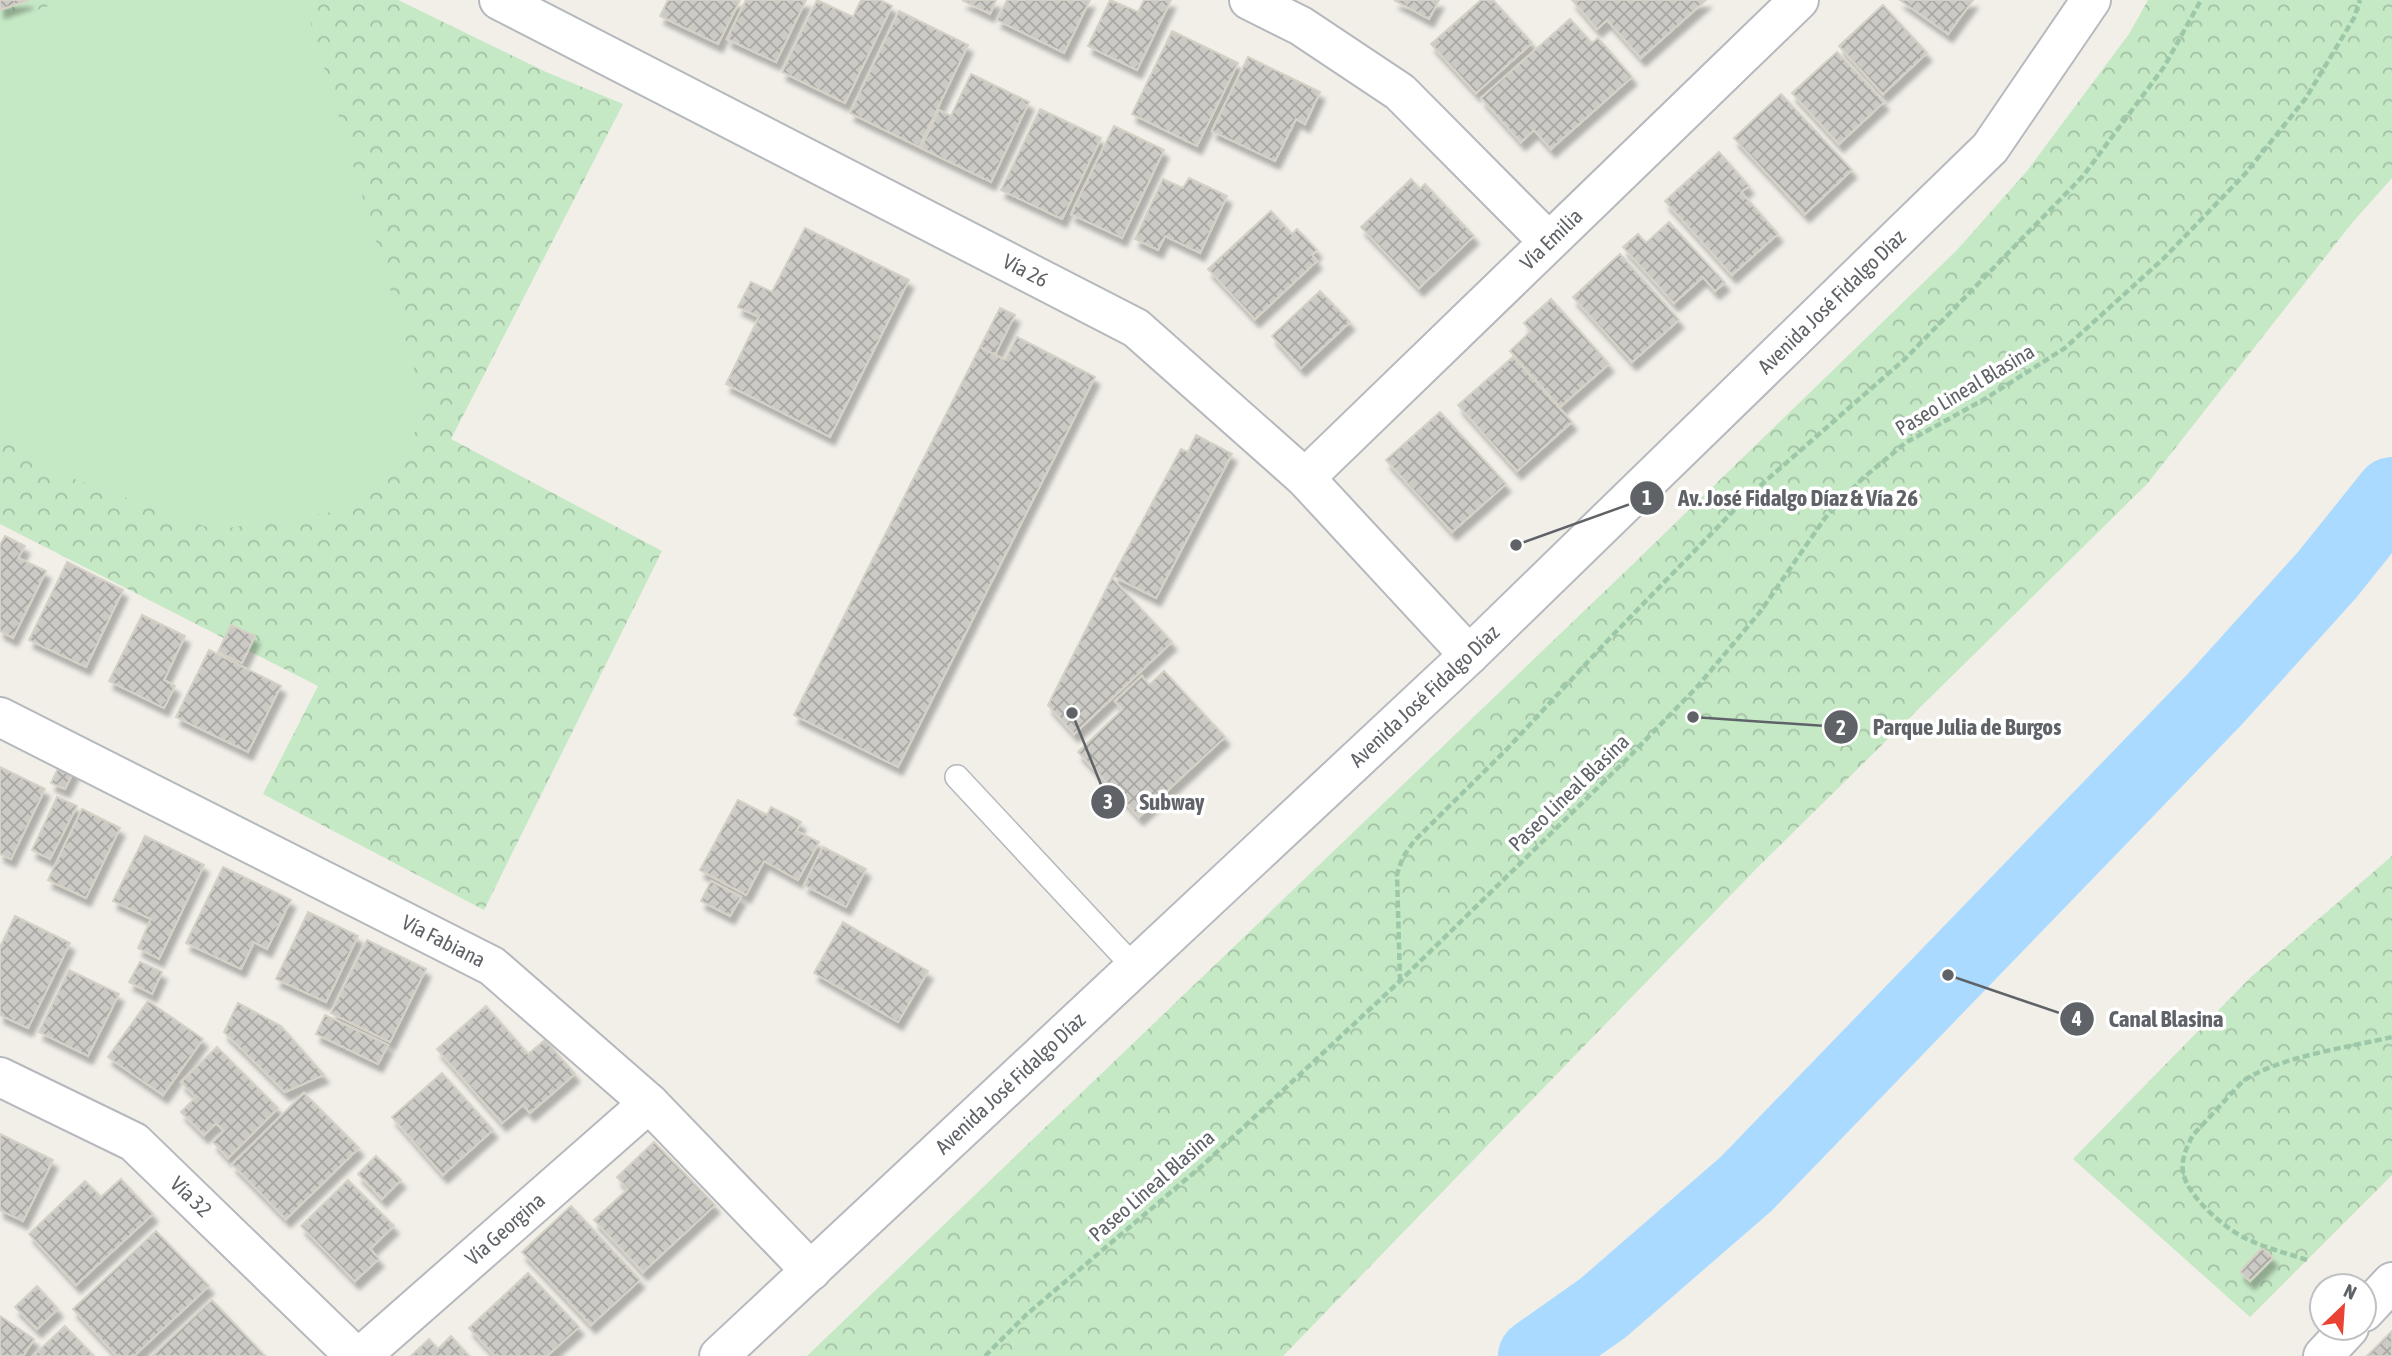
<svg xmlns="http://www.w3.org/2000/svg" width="2392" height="1356" font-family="'Asap Condensed',sans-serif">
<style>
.park{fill:url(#park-crowns)}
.pitch{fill:#c5e8c5}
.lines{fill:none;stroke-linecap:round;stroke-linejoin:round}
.river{stroke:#aadaff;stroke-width:74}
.building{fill:url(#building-cross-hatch);stroke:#d6d1c6;stroke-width:2;filter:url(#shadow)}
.lane-casing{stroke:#b5b8bc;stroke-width:26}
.street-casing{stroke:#b5b8bc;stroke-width:42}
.secondary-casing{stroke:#b6babf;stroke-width:42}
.path{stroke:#9cc7a9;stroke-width:4.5;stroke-dasharray:7 3.5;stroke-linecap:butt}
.lane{stroke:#fff;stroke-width:23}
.street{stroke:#fff;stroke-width:38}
.secondary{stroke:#fff;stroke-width:38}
.labels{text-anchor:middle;stroke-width:7;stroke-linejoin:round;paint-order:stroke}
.street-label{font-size:21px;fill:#5f6368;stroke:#fff}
.leader{fill:none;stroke:#5f6368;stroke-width:2.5}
.callout-dot{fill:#5f6368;stroke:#fff;stroke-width:2.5}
.mark-label{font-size:21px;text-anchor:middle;font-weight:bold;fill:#fff}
.callout-label{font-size:23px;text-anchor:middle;font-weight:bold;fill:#5f6368;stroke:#fff;stroke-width:7;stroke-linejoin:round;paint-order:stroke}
</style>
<defs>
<pattern id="park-crowns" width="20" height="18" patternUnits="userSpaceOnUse" patternTransform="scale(1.75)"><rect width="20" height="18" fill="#c5e8c5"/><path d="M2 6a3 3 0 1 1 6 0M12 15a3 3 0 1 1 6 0" fill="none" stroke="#a3c0a4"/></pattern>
<pattern id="building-cross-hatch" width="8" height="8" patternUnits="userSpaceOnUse" patternTransform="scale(1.75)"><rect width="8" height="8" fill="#cccac5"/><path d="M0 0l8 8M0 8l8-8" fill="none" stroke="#a9a8a4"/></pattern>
<filter id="shadow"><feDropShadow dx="4.5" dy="8" stdDeviation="2" flood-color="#0004"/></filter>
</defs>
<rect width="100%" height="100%" fill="#f1efe8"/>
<path class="park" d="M 0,0 L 398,0 L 546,72 L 623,104 L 451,439 L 662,551 L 484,910 L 263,794 L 318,686 L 0,524 Z
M 2148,0 L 2392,0 L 2392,178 L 2352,223 L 2147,484 L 1758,867 L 1283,1356 L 807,1356 L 1631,566 L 1957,250 L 2027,171 L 2129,34 Z
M 2392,856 L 2392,1175 L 2250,1317 L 2073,1159 L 2251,977 Z"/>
<path class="pitch" d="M 64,0 L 304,0 L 427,412 L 393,470 L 328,513 L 215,530 L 52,471 L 0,437 L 0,24 Z"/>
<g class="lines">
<path class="river" d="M 1535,1356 L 1603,1308 L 1746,1184 L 2215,699 L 2327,575 L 2392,494"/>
</g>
<path class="building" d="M 0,0 L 29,0 L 0,10 Z
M 668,0 L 740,0 L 718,44 L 660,16 Z
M 746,0 L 806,0 L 776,62 L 727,39 Z
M 817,0 L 853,17 L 861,0 L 880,0 L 892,6 L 845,103 L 782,72 Z
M 962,0 L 996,0 L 990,14 Z
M 1007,0 L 1090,0 L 1064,53 L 997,20 Z
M 1110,0 L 1138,12 L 1144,0 L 1171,0 L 1137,70 L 1088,46 Z
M 1394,0 L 1439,0 L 1429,19 Z
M 1481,0 L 1493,0 L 1532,43 L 1476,93 L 1431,44 Z
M 1572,0 L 1706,0 L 1641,58 L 1607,20 L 1597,29 Z
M 1900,0 L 1973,0 L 1948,34 Z
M 1883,5 L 1927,53 L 1883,94 L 1839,46 Z
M 899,11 L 968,45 L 919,147 L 850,113 Z
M 1570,19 L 1592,43 L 1598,38 L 1632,77 L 1551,149 L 1534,130 L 1521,142 L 1481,98 Z
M 1172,31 L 1238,63 L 1197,146 L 1132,114 Z
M 1837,52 L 1884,102 L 1839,144 L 1792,93 Z
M 1248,57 L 1320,92 L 1305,124 L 1296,119 L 1275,161 L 1212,131 Z
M 971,74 L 1029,102 L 991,182 L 921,148 L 939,110 L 951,116 Z
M 1781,94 L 1852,170 L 1805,214 L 1734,138 Z
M 1040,109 L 1101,138 L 1062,219 L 1001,190 Z
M 1114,126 L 1164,150 L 1122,238 L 1071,214 Z
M 1719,152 L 1749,186 L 1741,192 L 1778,234 L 1732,275 L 1665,201 Z
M 1189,178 L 1227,196 L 1200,253 L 1165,236 L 1158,250 L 1135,239 L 1163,179 L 1183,188 Z
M 1411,179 L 1420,189 L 1425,184 L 1474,236 L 1419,288 L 1361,227 Z
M 1271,211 L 1292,234 L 1297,229 L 1317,250 L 1312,255 L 1317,261 L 1255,319 L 1208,269 Z
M 1669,222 L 1725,283 L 1715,291 L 1703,277 L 1674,303 L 1623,247 L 1638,234 L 1646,243 Z
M 805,228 L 909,280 L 830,437 L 726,384 L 759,317 L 738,307 L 751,282 L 772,292 Z
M 1620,254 L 1679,320 L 1632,362 L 1573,297 Z
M 1320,291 L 1350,322 L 1301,368 L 1272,336 Z
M 1551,299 L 1609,364 L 1560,407 L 1510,351 L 1531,331 L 1524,323 Z
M 1000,308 L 1015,315 L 995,355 L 980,347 Z
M 1017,337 L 1095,377 L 898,767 L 794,715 L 980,347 L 1005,360 Z
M 1513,357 L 1572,422 L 1517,471 L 1458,405 Z
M 1440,412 L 1506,484 L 1452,532 L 1386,460 Z
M 1196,435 L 1232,454 L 1156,598 L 1113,576 L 1181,449 L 1188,452 Z
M 5,536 L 25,546 L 18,558 L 46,571 L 13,638 L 0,631 L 0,545 Z
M 67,562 L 123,590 L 86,667 L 29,640 Z
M 1112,578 L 1172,642 L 1074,734 L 1048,705 Z
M 142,615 L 185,636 L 164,680 L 175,686 L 164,708 L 109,681 Z
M 231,625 L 255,636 L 242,663 L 218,652 Z
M 209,650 L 281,686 L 248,752 L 176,717 Z
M 1164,671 L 1225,737 L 1139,817 L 1078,752 L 1123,709 L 1115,701 L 1142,676 L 1149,685 Z
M 62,760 L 76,767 L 65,789 L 51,783 Z
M 0,767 L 45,789 L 11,859 L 0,854 Z
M 57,797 L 77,806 L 50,859 L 32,850 Z
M 738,800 L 767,815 L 771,807 L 801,822 L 796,831 L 819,842 L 798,880 L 764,861 L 746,895 L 700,870 Z
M 82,809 L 120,828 L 86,898 L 48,880 Z
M 145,836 L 204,865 L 159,959 L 138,948 L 151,919 L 113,901 Z
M 823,847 L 866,869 L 846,907 L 804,885 Z
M 223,867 L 291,900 L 267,949 L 254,942 L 241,969 L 186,943 Z
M 711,881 L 741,897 L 730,916 L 701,901 Z
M 308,912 L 358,936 L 326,1002 L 276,979 Z
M 15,916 L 70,943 L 28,1028 L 0,1015 L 0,947 Z
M 843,922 L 928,971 L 898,1022 L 814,973 Z
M 367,940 L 426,969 L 390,1042 L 331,1013 Z
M 140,962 L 162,972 L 152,994 L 129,982 Z
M 69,970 L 119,994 L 88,1056 L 39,1032 Z
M 148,1001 L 203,1039 L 163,1095 L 108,1057 Z
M 238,1003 L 281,1026 L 324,1075 L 285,1092 L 224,1032 Z
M 486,1006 L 528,1054 L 545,1040 L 575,1074 L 530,1113 L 523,1105 L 502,1123 L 437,1049 Z
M 325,1015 L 388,1045 L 378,1064 L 316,1034 Z
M 217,1047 L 278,1108 L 228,1158 L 213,1142 L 224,1131 L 216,1123 L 204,1135 L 181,1112 L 196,1097 L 181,1082 Z
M 442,1073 L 493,1130 L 443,1175 L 392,1117 Z
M 304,1093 L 359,1148 L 286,1219 L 232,1164 Z
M 0,1134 L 53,1160 L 23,1221 L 0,1210 Z
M 654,1142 L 715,1205 L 643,1272 L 594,1220 L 628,1189 L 617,1177 Z
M 376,1156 L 401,1180 L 382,1199 L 358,1174 Z
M 121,1179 L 153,1214 L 76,1285 L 29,1234 L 85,1181 L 101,1197 Z
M 348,1180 L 394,1226 L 370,1249 L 379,1259 L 355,1281 L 301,1226 Z
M 571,1206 L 640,1280 L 591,1325 L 522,1252 Z
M 156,1231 L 209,1286 L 134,1356 L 117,1356 L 73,1309 Z
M 2262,1248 L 2273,1258 L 2250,1281 L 2240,1272 Z
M 528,1273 L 579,1327 L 547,1356 L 495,1356 L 469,1328 Z
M 37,1286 L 58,1309 L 37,1329 L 15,1307 Z
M 212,1300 L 265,1356 L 152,1356 Z
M 0,1316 L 34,1339 L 23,1356 L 0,1356 Z
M 65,1326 L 94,1356 L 33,1356 Z
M 2392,1331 L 2392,1356 L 2367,1356 Z
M 451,1336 L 469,1356 L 411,1356 L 429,1339 L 438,1349 Z"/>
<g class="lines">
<g class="lane-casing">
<path id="lane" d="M 957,777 L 1135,968"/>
</g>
<g class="street-casing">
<g id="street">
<path id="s1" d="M 499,0 L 1136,328 L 1305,478 L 1469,655"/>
<path d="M 1249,0 L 1301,26 L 1400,92 L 1548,241"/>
<path id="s2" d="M 1305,478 L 1799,0"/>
<path id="s3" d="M 0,717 L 492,966 L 649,1103 L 811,1271"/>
<path id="s4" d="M 0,1077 L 134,1142 L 355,1356"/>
<path id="s5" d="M 361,1356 L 649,1103"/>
</g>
</g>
<g class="secondary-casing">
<g id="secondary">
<path d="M 2364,1312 L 2392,1282"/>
<path id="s6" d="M 719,1356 L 1469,655 L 1990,148 L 2091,0"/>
<path d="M 2323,1356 L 2349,1328"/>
</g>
</g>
<path class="path" d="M 1400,981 L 1397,874 L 1403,857 L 1414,841 L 1507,749 L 1610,638 L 1745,499 L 1906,358 L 2083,176 L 2164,67 L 2201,0
M 2307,1260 C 2286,1253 2265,1248 2245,1238 C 2224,1228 2187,1196 2183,1172 C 2181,1159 2187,1146 2193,1135 L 2242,1082 C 2276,1057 2350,1047 2392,1037
M 985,1356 L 1027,1314 L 1203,1165 L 1400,981 L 1629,757 L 1697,687 L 1760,612 L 1825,518 L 1862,479 L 1905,443 L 1983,400 L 2065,348 L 2163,259 L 2245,174 L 2306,98 L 2354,18 L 2360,0"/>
<use href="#lane" class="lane"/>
<use href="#street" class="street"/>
<use href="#secondary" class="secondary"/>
</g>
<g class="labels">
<g class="street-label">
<text dy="7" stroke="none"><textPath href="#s2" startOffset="343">Vía Emilia</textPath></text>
<text dy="7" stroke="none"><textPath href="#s1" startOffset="592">Vía 26</textPath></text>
<text dy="7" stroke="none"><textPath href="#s6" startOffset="1533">Avenida José Fidalgo Díaz</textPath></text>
<text transform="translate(1965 390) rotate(-31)" y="7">Paseo Lineal Blasina</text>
<text dy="7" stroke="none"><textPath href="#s6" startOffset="966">Avenida José Fidalgo Díaz</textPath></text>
<text transform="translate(1569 793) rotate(-44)" y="7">Paseo Lineal Blasina</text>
<text dy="7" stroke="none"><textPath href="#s3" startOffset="497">Vía Fabiana</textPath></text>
<text dy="7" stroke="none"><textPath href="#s6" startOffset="399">Avenida José Fidalgo Díaz</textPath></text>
<text transform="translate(1152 1186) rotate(-41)" y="7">Paseo Lineal Blasina</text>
<text dy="7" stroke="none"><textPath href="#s4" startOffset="228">Vía 32</textPath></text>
<text dy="7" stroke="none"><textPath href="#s5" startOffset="192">Vía Georgina</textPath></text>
</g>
</g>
<path class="leader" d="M1516 545L1647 498M1693 717L1841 727M1072 713L1108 802M1948 975L2077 1019"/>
<g class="callout-dot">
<circle cx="1516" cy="545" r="7"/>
<circle cx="1693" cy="717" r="7"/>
<circle cx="1072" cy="713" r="7"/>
<circle cx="1948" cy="975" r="7"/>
<circle cx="1647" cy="498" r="18"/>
<circle cx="1841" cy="727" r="18"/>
<circle cx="1108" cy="802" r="18"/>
<circle cx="2077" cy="1019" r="18"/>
</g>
<g class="mark-label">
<text x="1647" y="505">1</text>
<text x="1841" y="735">2</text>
<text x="1108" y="809">3</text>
<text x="2077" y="1026">4</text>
</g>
<g class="callout-label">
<text x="1798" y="506">Av. José Fidalgo Díaz &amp; Vía 26</text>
<text x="1967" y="735">Parque Julia de Burgos</text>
<text x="1172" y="810">Subway</text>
<text x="2166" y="1027">Canal Blasina</text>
</g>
<g transform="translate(2343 1307) rotate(25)"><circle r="33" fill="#ffffff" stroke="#bfc1c3" stroke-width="2"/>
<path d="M0-5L12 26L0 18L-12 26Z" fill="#ea4335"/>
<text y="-10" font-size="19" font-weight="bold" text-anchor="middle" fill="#5f6368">N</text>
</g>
</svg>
